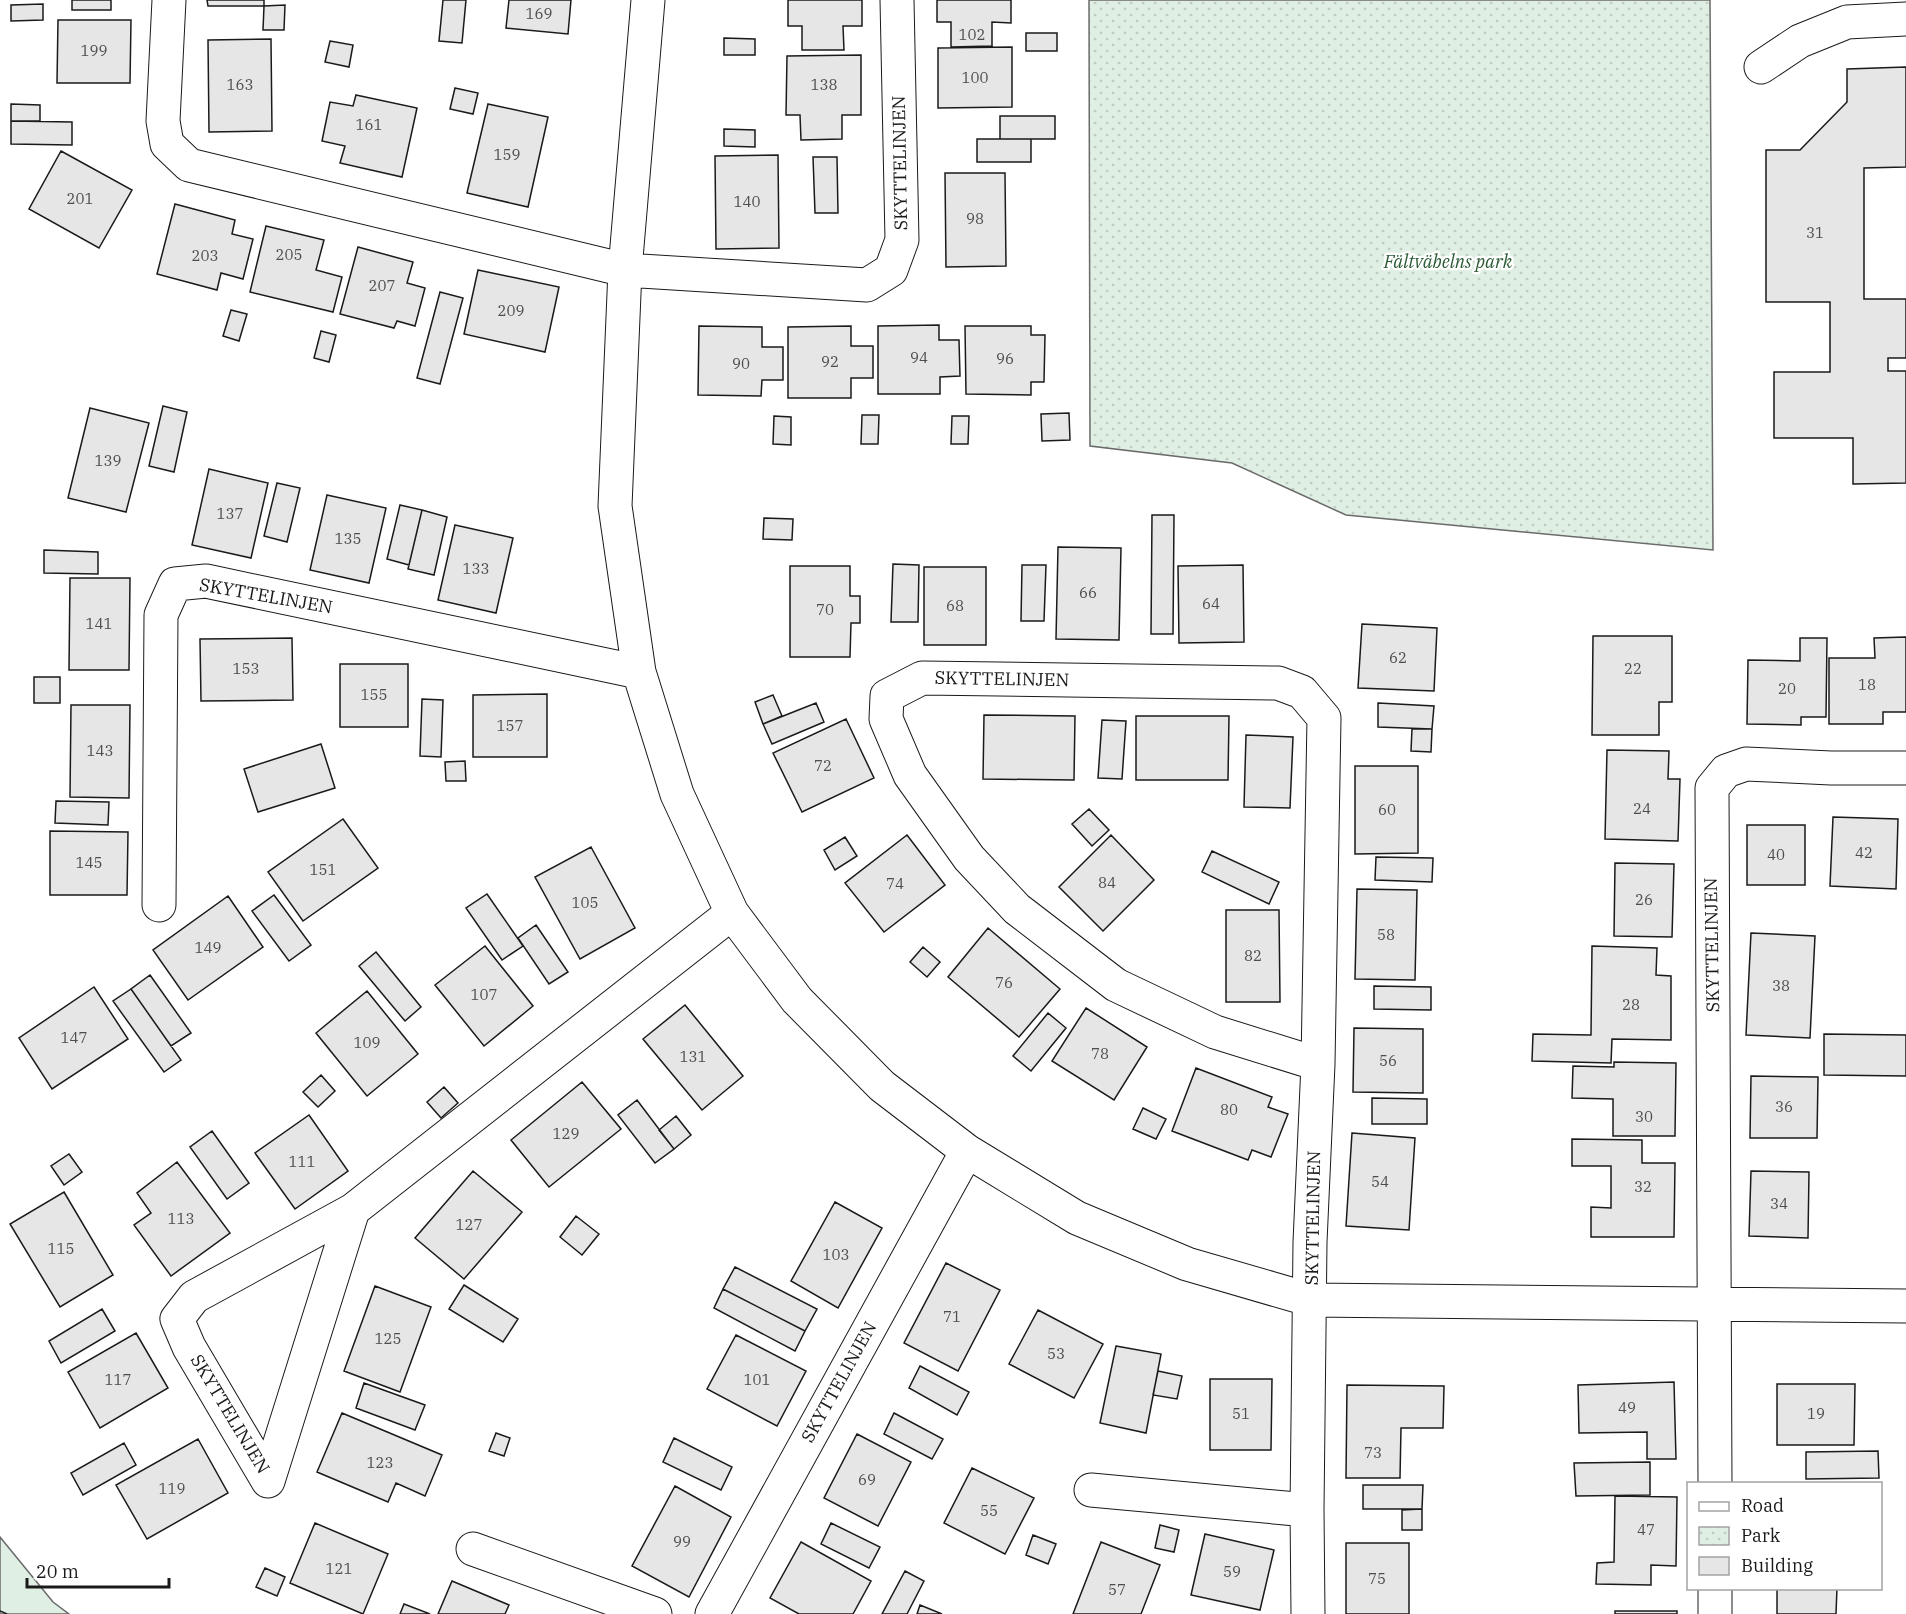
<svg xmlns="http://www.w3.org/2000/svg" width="1906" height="1614" font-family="'IBM Plex Serif',serif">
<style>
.green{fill:#e0efe3;stroke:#6a6a6a;stroke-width:1.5}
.park{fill:url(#park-dots);stroke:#6a6a6a;stroke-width:1.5}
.building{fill:#e6e6e6;stroke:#1a1a1a;stroke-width:1.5}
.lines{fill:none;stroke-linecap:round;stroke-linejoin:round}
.minor-casing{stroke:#1a1a1a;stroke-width:35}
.minor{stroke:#fff;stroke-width:33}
.fence{stroke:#1a1a1a;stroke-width:1.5;stroke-dasharray:8 3;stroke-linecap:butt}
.labels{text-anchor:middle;stroke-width:4.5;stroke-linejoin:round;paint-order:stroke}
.number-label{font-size:15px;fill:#4d4d4d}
.street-label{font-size:18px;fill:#1a1a1a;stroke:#fff}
.park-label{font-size:18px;font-style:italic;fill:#2b5a34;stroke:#fff}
</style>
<defs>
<pattern id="park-dots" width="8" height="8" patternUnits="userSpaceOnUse" patternTransform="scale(1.5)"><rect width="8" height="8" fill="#e0efe3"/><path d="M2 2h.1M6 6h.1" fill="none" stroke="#c0ccc2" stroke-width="1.8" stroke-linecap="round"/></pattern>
</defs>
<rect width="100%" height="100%" fill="#fff"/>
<path class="green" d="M 0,1537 L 53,1602 L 69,1614 L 0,1614 Z"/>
<path class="park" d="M 1089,0 L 1710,0 L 1713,550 L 1346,515 L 1232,463 L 1090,446 Z"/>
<path class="building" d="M 72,0 L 111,0 L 111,10 L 72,10 Z
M 207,0 L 264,0 L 264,6 L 208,6 Z
M 443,0 L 466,0 L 462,43 L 439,41 Z
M 509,0 L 571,0 L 568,34 L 506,28 Z
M 788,0 L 862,0 L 862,26 L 843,26 L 844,50 L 802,50 L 802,26 L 788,26 Z
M 937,0 L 1011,0 L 1011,23 L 992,22 L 992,46 L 951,47 L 951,22 L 937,22 Z
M 43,4 L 43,20 L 11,21 L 11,5 Z
M 285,5 L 284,30 L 263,30 L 264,6 Z
M 58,20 L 131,20 L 130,83 L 57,83 Z
M 1026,33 L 1057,33 L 1057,51 L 1026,51 Z
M 724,38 L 755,39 L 755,55 L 724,55 Z
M 271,39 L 272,131 L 209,132 L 208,40 Z
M 330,41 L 353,45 L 349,67 L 325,62 Z
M 1012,47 L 1012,107 L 938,108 L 938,48 Z
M 861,55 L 861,115 L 842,115 L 842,139 L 801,140 L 800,115 L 786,115 L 787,56 Z
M 1906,67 L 1906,167 L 1864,168 L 1864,299 L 1906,299 L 1906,358 L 1888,358 L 1888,371 L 1906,371 L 1906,483 L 1853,484 L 1853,438 L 1774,438 L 1774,372 L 1830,372 L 1830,302 L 1766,302 L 1766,150 L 1800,150 L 1847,102 L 1847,69 Z
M 455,88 L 478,93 L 473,114 L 450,109 Z
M 356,95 L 417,108 L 402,177 L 340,163 L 345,146 L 322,141 L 330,102 L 353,106 Z
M 11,104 L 40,105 L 40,121 L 11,121 Z
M 488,104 L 548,117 L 528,207 L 467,193 Z
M 1000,116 L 1055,116 L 1055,139 L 1000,139 Z
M 11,121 L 72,122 L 72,145 L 11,144 Z
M 724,129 L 755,130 L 755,147 L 724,146 Z
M 977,139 L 1031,139 L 1031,162 L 977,162 Z
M 61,151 L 132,190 L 99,248 L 29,209 Z
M 778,155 L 779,248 L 716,249 L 715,156 Z
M 813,157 L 837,157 L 838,213 L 815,213 Z
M 945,173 L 1005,173 L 1006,266 L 946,267 Z
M 175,204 L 235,220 L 232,234 L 253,239 L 243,279 L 221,273 L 217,290 L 157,274 Z
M 266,226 L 324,240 L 316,270 L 342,277 L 333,312 L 250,292 Z
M 358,247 L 413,262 L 407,283 L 425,288 L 415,326 L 397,321 L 394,328 L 340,314 Z
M 478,270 L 559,287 L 545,352 L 464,334 Z
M 440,292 L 463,298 L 440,384 L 417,378 Z
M 231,310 L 247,314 L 239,341 L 223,336 Z
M 939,325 L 939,340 L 959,340 L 960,376 L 940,377 L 940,394 L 878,394 L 878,326 Z
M 699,326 L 762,327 L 762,347 L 783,347 L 783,380 L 762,380 L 761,396 L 698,395 Z
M 851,326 L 851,346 L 873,346 L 873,378 L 851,378 L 851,398 L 788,398 L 788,327 Z
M 965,326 L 1031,326 L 1031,335 L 1045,335 L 1044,382 L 1031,382 L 1031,395 L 966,394 Z
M 321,331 L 336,335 L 329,362 L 314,358 Z
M 163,406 L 187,412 L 174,472 L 149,466 Z
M 90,408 L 149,423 L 126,512 L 68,498 Z
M 1069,413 L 1070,440 L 1042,441 L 1041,414 Z
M 862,415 L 879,415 L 878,444 L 861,444 Z
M 774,416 L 791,417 L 791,445 L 773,444 Z
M 952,416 L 969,416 L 968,444 L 951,444 Z
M 209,469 L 268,483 L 251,558 L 192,545 Z
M 277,483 L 300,488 L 287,542 L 264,536 Z
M 327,495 L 386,508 L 369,583 L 310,570 Z
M 400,505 L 422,510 L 409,565 L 387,559 Z
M 422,510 L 447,517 L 434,575 L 408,569 Z
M 1152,515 L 1174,515 L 1173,634 L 1151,634 Z
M 764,518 L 793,519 L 792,540 L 763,539 Z
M 455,525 L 513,538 L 496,613 L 438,600 Z
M 1058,547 L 1121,548 L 1119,640 L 1056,639 Z
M 44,550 L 98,552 L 98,574 L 44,573 Z
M 893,564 L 919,565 L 918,622 L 891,622 Z
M 1022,565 L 1046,565 L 1044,621 L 1021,621 Z
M 1243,565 L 1244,642 L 1179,643 L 1178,566 Z
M 790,566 L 850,566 L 850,596 L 860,596 L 860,623 L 851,623 L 850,657 L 790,657 Z
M 924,567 L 986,567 L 986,645 L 924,645 Z
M 70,578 L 130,578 L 129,670 L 69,670 Z
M 1362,624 L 1437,628 L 1434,691 L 1358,688 Z
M 1593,636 L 1672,636 L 1672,702 L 1659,702 L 1659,735 L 1592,735 Z
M 1906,637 L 1906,712 L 1883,712 L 1883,724 L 1829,724 L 1829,658 L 1875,658 L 1874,638 Z
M 292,638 L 293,700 L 201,701 L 200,639 Z
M 1800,638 L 1827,638 L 1826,717 L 1801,717 L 1801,725 L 1747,724 L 1748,660 L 1800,661 Z
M 340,664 L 408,664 L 408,727 L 340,727 Z
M 34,677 L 60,677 L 60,703 L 34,703 Z
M 547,694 L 547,757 L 473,757 L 473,695 Z
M 773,695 L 782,716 L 763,724 L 755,702 Z
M 422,699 L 443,700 L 441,757 L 420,756 Z
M 816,703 L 824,722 L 772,744 L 763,724 Z
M 1378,703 L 1434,706 L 1432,729 L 1378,727 Z
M 71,705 L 130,705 L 129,798 L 70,797 Z
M 984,715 L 1075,716 L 1074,780 L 983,779 Z
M 1136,716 L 1229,716 L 1228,780 L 1136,780 Z
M 846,719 L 874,778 L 802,812 L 773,753 Z
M 1102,720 L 1126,721 L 1122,779 L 1098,778 Z
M 1412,729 L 1432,729 L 1431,752 L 1411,751 Z
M 1246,735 L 1293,737 L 1290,808 L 1244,807 Z
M 321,744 L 335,788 L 258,812 L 244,769 Z
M 1607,750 L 1669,751 L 1668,779 L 1680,779 L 1678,841 L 1605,839 Z
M 465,761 L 466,781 L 446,781 L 445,762 Z
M 1355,766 L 1418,766 L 1418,853 L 1355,854 Z
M 56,801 L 109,802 L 108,825 L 55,823 Z
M 1089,809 L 1109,830 L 1092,846 L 1072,824 Z
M 1833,817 L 1898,819 L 1896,889 L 1830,886 Z
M 343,819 L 378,868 L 303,921 L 268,872 Z
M 1747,825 L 1805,825 L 1805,885 L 1747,885 Z
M 50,831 L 128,832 L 127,895 L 50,895 Z
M 907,835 L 945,885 L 884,932 L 845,883 Z
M 1111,835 L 1154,880 L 1103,931 L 1059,887 Z
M 845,837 L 857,856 L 835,870 L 824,850 Z
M 591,847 L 635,928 L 580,959 L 535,877 Z
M 1212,851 L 1279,882 L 1269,904 L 1202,872 Z
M 1376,857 L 1433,858 L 1432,882 L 1375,880 Z
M 1615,863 L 1674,864 L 1672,937 L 1614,936 Z
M 1357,889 L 1417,890 L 1415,980 L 1355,979 Z
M 487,894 L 523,946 L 502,960 L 466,908 Z
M 274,895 L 311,945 L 289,961 L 252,911 Z
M 228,896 L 263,947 L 188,1000 L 153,950 Z
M 1226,910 L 1279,910 L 1280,1002 L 1226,1002 Z
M 536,925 L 568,972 L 549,984 L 518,938 Z
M 988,928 L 1060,989 L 1019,1037 L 948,977 Z
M 1751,933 L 1815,936 L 1810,1038 L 1746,1035 Z
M 485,946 L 533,1006 L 484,1046 L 435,985 Z
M 1592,946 L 1657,948 L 1656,975 L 1671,976 L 1671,1040 L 1612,1039 L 1611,1063 L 1532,1061 L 1533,1034 L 1591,1035 Z
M 923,947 L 940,962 L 927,977 L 910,962 Z
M 376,952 L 421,1007 L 405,1021 L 359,966 Z
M 150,975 L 191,1033 L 171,1046 L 131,989 Z
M 1374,986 L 1431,987 L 1431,1010 L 1374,1009 Z
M 94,987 L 128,1039 L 52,1089 L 19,1038 Z
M 131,989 L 181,1060 L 164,1072 L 113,1001 Z
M 367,991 L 418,1054 L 367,1096 L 316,1033 Z
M 685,1005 L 743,1076 L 702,1110 L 643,1039 Z
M 1086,1008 L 1147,1047 L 1114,1100 L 1052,1061 Z
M 1048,1013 L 1066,1028 L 1031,1071 L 1013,1056 Z
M 1354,1028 L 1423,1029 L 1423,1093 L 1353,1092 Z
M 1824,1034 L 1906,1035 L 1906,1076 L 1824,1075 Z
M 1614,1062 L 1676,1063 L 1675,1136 L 1613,1136 L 1613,1099 L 1572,1098 L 1573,1066 L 1614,1067 Z
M 1196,1068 L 1272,1097 L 1268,1107 L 1288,1114 L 1271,1157 L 1252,1150 L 1248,1160 L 1172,1131 Z
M 321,1075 L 335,1091 L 318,1107 L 303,1092 Z
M 1751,1076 L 1818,1077 L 1817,1138 L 1750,1138 Z
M 582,1082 L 621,1129 L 549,1187 L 511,1140 Z
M 444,1087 L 458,1103 L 441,1118 L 427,1102 Z
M 1372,1098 L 1427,1099 L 1427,1124 L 1372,1124 Z
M 637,1100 L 674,1149 L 655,1163 L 618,1115 Z
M 1143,1108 L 1166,1119 L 1156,1139 L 1133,1129 Z
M 309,1115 L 348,1171 L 295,1209 L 255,1153 Z
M 676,1116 L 691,1135 L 674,1149 L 659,1130 Z
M 212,1131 L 249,1183 L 227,1199 L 190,1147 Z
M 1352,1133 L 1415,1138 L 1409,1230 L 1346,1226 Z
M 1572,1139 L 1642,1140 L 1642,1163 L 1675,1163 L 1674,1237 L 1591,1237 L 1591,1207 L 1611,1208 L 1611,1166 L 1572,1166 Z
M 69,1154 L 82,1172 L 64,1185 L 51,1166 Z
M 177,1162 L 230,1233 L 171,1276 L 134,1225 L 151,1213 L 137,1193 Z
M 473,1171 L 522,1212 L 464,1279 L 415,1238 Z
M 1751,1171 L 1809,1172 L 1808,1238 L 1749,1236 Z
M 64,1192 L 113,1275 L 60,1307 L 10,1224 Z
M 835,1202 L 882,1228 L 838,1308 L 791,1281 Z
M 576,1216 L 599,1234 L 582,1255 L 560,1237 Z
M 946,1263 L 1000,1290 L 958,1371 L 904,1343 Z
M 735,1267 L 817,1309 L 805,1331 L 723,1289 Z
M 464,1285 L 518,1319 L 503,1342 L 449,1309 Z
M 375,1286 L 431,1307 L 400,1392 L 344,1371 Z
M 723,1289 L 805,1331 L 795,1351 L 714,1308 Z
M 102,1309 L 115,1331 L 61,1363 L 49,1341 Z
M 1038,1310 L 1103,1344 L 1074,1398 L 1009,1364 Z
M 136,1333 L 168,1388 L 100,1428 L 68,1372 Z
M 736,1335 L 806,1371 L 777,1426 L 707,1389 Z
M 1116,1346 L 1161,1354 L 1146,1433 L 1100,1423 Z
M 920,1366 L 969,1392 L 957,1415 L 909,1388 Z
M 1158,1371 L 1182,1376 L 1177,1399 L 1153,1395 Z
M 1210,1379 L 1272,1379 L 1271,1450 L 1210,1450 Z
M 1674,1382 L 1676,1459 L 1647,1459 L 1647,1432 L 1579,1433 L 1578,1385 Z
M 364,1383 L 425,1405 L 415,1430 L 356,1408 Z
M 1777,1384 L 1855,1384 L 1854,1445 L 1777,1445 Z
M 1347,1385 L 1444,1386 L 1443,1428 L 1401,1428 L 1400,1478 L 1346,1478 Z
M 342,1413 L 442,1455 L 425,1496 L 396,1483 L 388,1502 L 317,1472 Z
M 894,1413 L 943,1439 L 932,1459 L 884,1434 Z
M 496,1433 L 510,1438 L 504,1456 L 489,1451 Z
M 857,1434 L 911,1462 L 878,1526 L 824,1498 Z
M 674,1438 L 732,1467 L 721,1490 L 663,1462 Z
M 198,1439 L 228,1493 L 147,1539 L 116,1485 Z
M 124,1443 L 136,1465 L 83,1495 L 71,1473 Z
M 1878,1451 L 1879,1478 L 1806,1479 L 1806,1452 Z
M 1650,1462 L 1650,1495 L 1576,1496 L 1574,1463 Z
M 972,1468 L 1034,1498 L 1005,1554 L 944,1523 Z
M 1363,1485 L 1423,1485 L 1422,1509 L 1363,1509 Z
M 675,1486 L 731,1517 L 689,1597 L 632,1566 Z
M 1615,1496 L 1677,1497 L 1676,1566 L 1651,1565 L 1651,1585 L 1596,1584 L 1597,1563 L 1614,1562 Z
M 1422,1509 L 1422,1530 L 1402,1530 L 1402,1510 Z
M 315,1523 L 388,1554 L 363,1614 L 290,1583 Z
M 831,1523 L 880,1547 L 869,1568 L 821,1544 Z
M 1160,1525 L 1179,1530 L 1174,1552 L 1155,1548 Z
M 1205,1534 L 1274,1550 L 1260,1610 L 1191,1595 Z
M 1033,1535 L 1056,1544 L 1048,1564 L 1026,1555 Z
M 801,1542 L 871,1581 L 853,1614 L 799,1614 L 770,1598 Z
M 1101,1542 L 1160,1565 L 1141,1614 L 1073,1614 Z
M 1346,1543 L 1409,1543 L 1409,1614 L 1346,1614 Z
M 265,1568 L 285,1577 L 277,1596 L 256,1587 Z
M 905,1571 L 924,1581 L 907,1614 L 882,1614 Z
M 452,1581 L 509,1605 L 505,1614 L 438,1614 Z
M 1777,1588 L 1837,1588 L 1836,1614 L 1777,1614 Z
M 404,1604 L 430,1614 L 400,1614 Z
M 920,1605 L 942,1614 L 917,1614 Z
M 1615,1611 L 1677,1611 L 1677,1614 L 1615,1614 Z"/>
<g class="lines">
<g class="minor-casing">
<path id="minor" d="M 169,0 L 163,121 L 167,144 L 189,165 L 625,270 L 867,285 L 891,270 L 902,240 L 897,0
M 648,0 L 625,270 L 615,506 L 639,672 L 677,794 L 732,913 L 797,1000 L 882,1086 L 967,1151 L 1077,1218 L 1187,1264 L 1311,1300 L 1906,1306
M 1761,67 L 1800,41 L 1847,22 L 1906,19
M 159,905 L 161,615 L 175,584 L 206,581 L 639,672
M 353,1210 L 268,1481 L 189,1347 L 177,1319 L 194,1297 L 353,1210 L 732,913
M 1715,1484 L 1712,788 L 1726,771 L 1746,764 L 1831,768 L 1906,768
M 1091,1490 L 1307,1510
M 473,1549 L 655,1614
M 712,1614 L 967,1151
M 1308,1614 L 1307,1510 L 1310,1242 L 1318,1064 L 1324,718 L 1302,692 L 1278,683 L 922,678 L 887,696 L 886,719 L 910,775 L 969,858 L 1017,909 L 1116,985 L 1215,1032 L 1318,1064
M 1715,1614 L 1715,1588"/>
</g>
<use href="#minor" class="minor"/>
<path class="fence" d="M 0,1611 L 7,1614"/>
</g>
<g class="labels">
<g class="number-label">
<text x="539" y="19">169</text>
<text x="972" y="40">102</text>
<text x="94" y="56">199</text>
<text x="975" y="83">100</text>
<text x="240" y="90">163</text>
<text x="824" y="90">138</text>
<text x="369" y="130">161</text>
<text x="507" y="160">159</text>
<text x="80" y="204">201</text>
<text x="747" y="207">140</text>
<text x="975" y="224">98</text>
<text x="1815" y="238">31</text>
<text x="289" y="260">205</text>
<text x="205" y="261">203</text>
<text x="382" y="291">207</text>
<text x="511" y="316">209</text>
<text x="919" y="363">94</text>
<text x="1005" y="364">96</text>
<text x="830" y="367">92</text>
<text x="741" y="369">90</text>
<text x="108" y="466">139</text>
<text x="230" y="519">137</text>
<text x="348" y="544">135</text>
<text x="476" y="574">133</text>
<text x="1088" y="598">66</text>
<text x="1211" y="609">64</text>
<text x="955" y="611">68</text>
<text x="825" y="615">70</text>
<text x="99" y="629">141</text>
<text x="1398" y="663">62</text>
<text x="246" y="674">153</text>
<text x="1633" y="674">22</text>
<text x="1867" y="690">18</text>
<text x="1787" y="694">20</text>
<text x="374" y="700">155</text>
<text x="510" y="731">157</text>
<text x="100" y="756">143</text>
<text x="823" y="771">72</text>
<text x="1642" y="814">24</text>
<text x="1387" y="815">60</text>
<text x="1864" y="858">42</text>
<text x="1776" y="860">40</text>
<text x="89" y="868">145</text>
<text x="323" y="875">151</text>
<text x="1107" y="888">84</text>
<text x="895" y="889">74</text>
<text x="1644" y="905">26</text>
<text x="585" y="908">105</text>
<text x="1386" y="940">58</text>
<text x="208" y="953">149</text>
<text x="1253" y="961">82</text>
<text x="1004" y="988">76</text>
<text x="1781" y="991">38</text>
<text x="484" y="1000">107</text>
<text x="1631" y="1010">28</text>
<text x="74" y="1043">147</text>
<text x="367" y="1048">109</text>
<text x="1100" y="1059">78</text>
<text x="693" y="1062">131</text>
<text x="1388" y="1066">56</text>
<text x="1784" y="1112">36</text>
<text x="1229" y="1115">80</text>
<text x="1644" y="1122">30</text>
<text x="566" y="1139">129</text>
<text x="302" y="1167">111</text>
<text x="1380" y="1187">54</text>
<text x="1643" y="1192">32</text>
<text x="1779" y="1209">34</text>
<text x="181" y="1224">113</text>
<text x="469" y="1230">127</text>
<text x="61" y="1254">115</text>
<text x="836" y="1260">103</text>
<text x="952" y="1322">71</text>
<text x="388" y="1344">125</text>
<text x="1056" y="1359">53</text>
<text x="118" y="1385">117</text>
<text x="757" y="1385">101</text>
<text x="1627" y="1413">49</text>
<text x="1241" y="1419">51</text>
<text x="1816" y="1419">19</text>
<text x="1373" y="1458">73</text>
<text x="380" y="1468">123</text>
<text x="867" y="1485">69</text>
<text x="172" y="1494">119</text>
<text x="989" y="1516">55</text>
<text x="1646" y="1535">47</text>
<text x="682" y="1547">99</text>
<text x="339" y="1574">121</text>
<text x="1232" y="1577">59</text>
<text x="1377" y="1584">75</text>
<text x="1117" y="1595">57</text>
</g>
<g class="street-label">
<text transform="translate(900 163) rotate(-91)" y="6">SKYTTELINJEN</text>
<text transform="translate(266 596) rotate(10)" y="6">SKYTTELINJEN</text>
<text transform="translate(1002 679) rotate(1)" y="6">SKYTTELINJEN</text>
<text transform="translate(1712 945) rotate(-91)" y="6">SKYTTELINJEN</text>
<text transform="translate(1313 1218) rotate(-89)" y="6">SKYTTELINJEN</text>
<text transform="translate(839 1382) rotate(-61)" y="6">SKYTTELINJEN</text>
<text transform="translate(230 1414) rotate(59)" y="6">SKYTTELINJEN</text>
</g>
<g class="park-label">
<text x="1448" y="268">Fältväbelns park</text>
</g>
</g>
<rect x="1687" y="1482" width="195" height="108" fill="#ffffff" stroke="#a3a3a3" stroke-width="1.5"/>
<rect x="1699" y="1502" width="30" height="9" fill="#ffffff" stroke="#a3a3a3" stroke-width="1.5"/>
<text x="1741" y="1512" font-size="18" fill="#1a1a1a">Road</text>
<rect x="1699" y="1527" width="30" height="18" fill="url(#park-dots)" stroke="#a3a3a3" stroke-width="1.5"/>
<text x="1741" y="1542" font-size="18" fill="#1a1a1a">Park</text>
<rect x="1699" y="1557" width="30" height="18" fill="#e6e6e6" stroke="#a3a3a3" stroke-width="1.5"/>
<text x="1741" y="1572" font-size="18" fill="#1a1a1a">Building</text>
<path d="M27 1578v9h142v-9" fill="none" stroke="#1a1a1a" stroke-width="3"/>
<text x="36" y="1578" font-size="18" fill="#1a1a1a" stroke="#ffffff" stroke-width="4.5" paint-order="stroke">20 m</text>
</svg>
